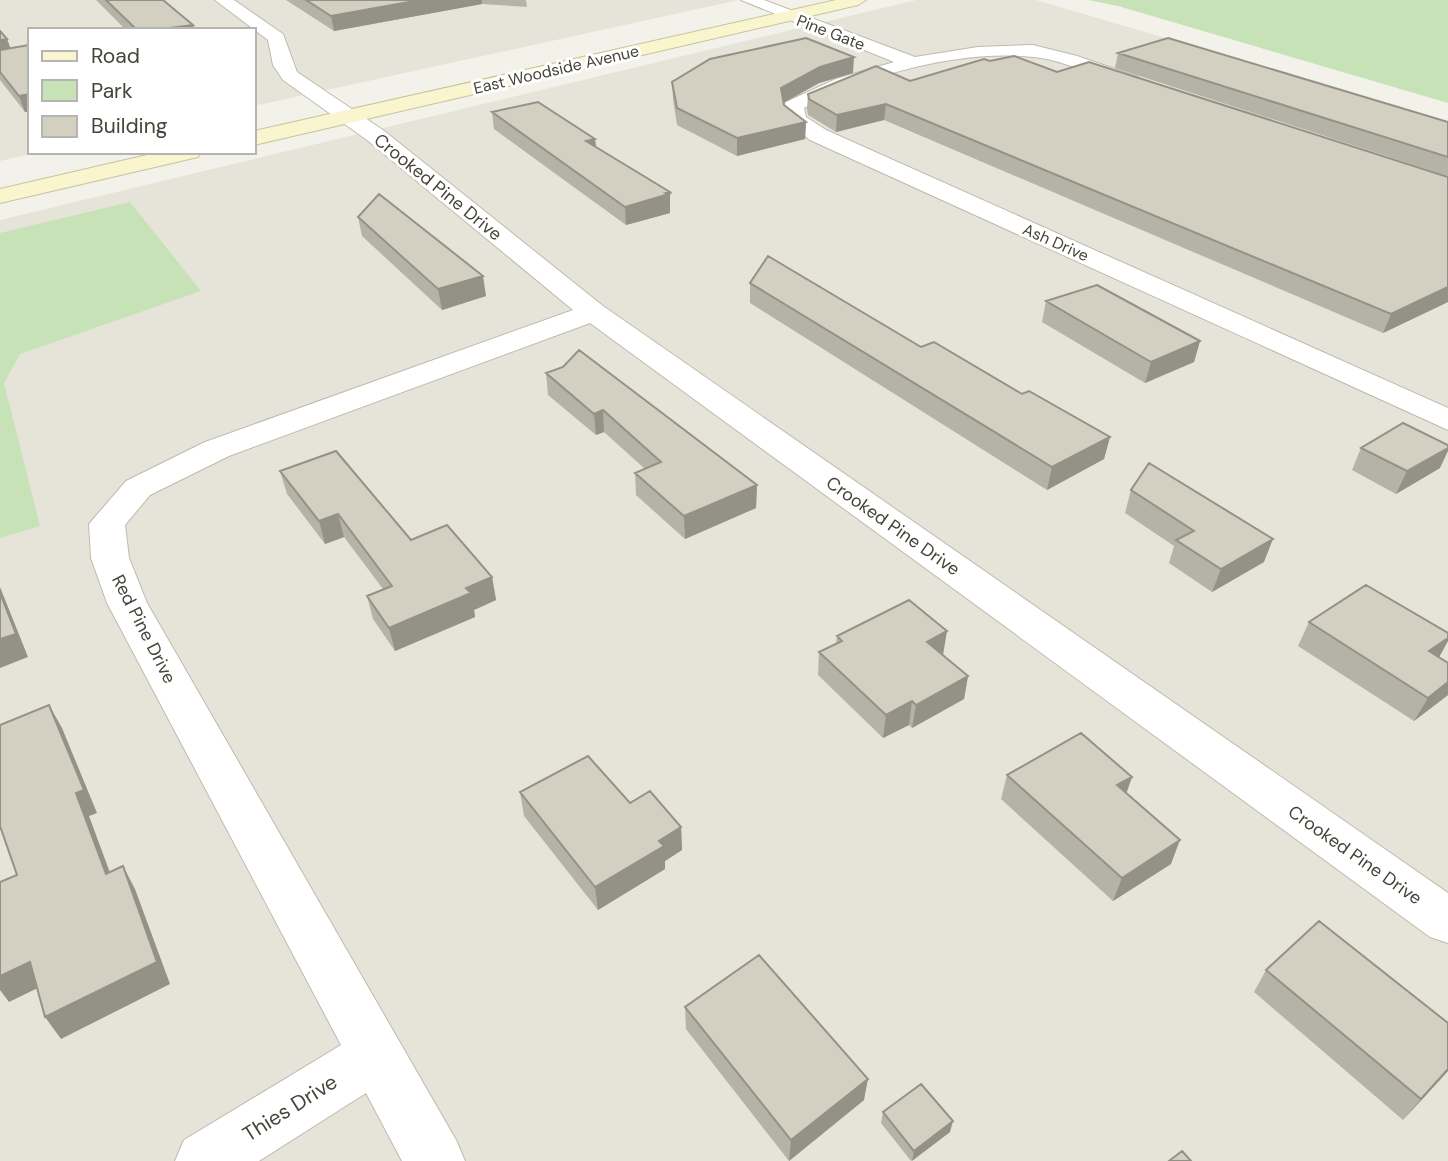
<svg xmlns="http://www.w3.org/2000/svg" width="1448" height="1161" font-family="'DM Sans',sans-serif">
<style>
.residential{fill:#e6e4d9}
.green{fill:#c8e2b8}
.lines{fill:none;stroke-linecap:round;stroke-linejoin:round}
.street-casing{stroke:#bdbbad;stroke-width:2}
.secondary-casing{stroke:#c7c39b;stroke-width:2}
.street{fill:#fff;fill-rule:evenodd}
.secondary{fill:#f8f5cf;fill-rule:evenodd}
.wall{fill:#b5b2a6}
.shaded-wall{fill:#949187}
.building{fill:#d3cfc1;stroke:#949187;stroke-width:2}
.labels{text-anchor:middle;stroke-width:6;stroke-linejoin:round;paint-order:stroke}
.far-street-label{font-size:16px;fill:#464339;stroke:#fff}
.street-label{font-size:18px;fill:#464339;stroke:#fff}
.near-street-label{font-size:21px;fill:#464339;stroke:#fff}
</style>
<rect width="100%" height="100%" fill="#f3f2ea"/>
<path class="residential" d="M 0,0 L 739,0 L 254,106 L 254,30 L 30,30 L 30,152 L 39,152 L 0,161 Z
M 916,0 L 1036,0 L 1448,121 L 1448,1161 L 0,1161 L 0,220 Z"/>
<path class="green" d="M 1088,0 L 1448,0 L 1448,103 L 1118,6 Z
M 130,202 L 201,291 L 20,354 L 4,383 L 40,526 L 0,538 L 0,233 Z"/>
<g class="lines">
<g class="street-casing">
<path id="street" d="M 215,0 L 234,0 L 283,34 L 297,72 L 383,130 L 603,306 L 1448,893 L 1448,943 L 1430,937 L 590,323 L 229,456 L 150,495 L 125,525 L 129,558 L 147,603 L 456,1140 L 465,1161 L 402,1161 L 366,1093 L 259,1161 L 175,1161 L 184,1140 L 341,1045 L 107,603 L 91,558 L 89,524 L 126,481 L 205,442 L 573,310 L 367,140 L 283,80 L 273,65 L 268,40 Z
M 741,0 L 764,0 L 915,57 L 978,47 L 1033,45 L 1077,56 L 1138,77 L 1141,81 L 1131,87 C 1098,79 1067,60 1033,57 C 962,49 866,75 804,108 L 806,117 L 826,130 L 1448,408 L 1448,430 L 810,140 L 785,120 L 783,106 L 786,102 L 836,79 L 894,62 Z"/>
</g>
<g class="secondary-casing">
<path id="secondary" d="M 836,0 L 866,0 L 858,5 L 254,145 L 254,131 Z
M 160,152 L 201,152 L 198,157 L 0,203 L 0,189 Z"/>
</g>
<use href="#street" class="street"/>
<use href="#secondary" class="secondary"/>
</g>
<path class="wall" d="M 96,0 L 163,0 L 193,25 L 195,30 L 126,30 Z
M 286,0 L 526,0 L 527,7 L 482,4 L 334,31 Z
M 0,31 L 7,39 L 10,48 L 30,46 L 30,112 L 25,112 L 0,80 Z
M 1118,53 L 1448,122 L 1448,176 L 1115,68 Z
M 990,61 L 1057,72 L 1448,177 L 1448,302 L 1383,333 L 884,120 L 836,132 L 808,115 L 807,109 L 808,94 L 910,81 Z
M 853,73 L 819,83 L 784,103 L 784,105 L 806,122 L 805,139 L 737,156 L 677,125 L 673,99 L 672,82 Z
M 492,112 L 595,139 L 596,147 L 670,210 L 670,213 L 626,225 L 494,129 Z
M 358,217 L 486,296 L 442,310 L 362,236 Z
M 750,283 L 921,347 L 1022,394 L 1110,437 L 1104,459 L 1047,490 L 750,303 Z
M 1046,301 L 1200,341 L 1194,362 L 1145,383 L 1042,322 Z
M 546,373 L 757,485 L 756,508 L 685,539 L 636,495 L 635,473 L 645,469 L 604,432 L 596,435 L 548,395 Z
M 1361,448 L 1440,468 L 1396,494 L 1352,470 Z
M 280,471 L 411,540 L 492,577 L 496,600 L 474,610 L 475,617 L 395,651 L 373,619 L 367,596 L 383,589 L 344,537 L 325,544 L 287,494 Z
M 1131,490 L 1264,562 L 1212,592 L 1169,563 L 1174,546 L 1125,513 Z
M 1309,622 L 1448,633 L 1448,641 L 1439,657 L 1448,663 L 1448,695 L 1414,721 L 1298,646 Z
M 837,636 L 943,655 L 968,676 L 964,699 L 912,728 L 909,725 L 883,738 L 818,675 L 819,652 L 836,644 Z
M 1007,775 L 1132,777 L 1126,793 L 1171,864 L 1113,901 L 1001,799 Z
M 520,792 L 630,803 L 681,827 L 682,850 L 665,861 L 665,869 L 598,910 L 524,816 Z
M 1266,970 L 1448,1023 L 1448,1071 L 1403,1120 L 1254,992 Z
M 685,1007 L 864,1100 L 789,1161 L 686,1029 Z
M 883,1112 L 950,1132 L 911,1161 L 881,1123 Z"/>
<path class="shaded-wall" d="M 420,0 L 482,0 L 482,4 L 334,31 L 331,16 Z
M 193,25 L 195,30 L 170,30 L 170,28 Z
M 7,39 L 13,55 L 0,57 L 0,40 Z
M 854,57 L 853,73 L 819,83 L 781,104 L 781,88 L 820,67 Z
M 30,94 L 30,112 L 25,112 L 19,96 Z
M 886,104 L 884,120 L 836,132 L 837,115 Z
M 806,122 L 805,139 L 737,156 L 737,138 Z
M 595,139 L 597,157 L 586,141 Z
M 670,192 L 670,213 L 626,225 L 625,207 Z
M 483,276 L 486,296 L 442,310 L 438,289 Z
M 1448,287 L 1448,302 L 1383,333 L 1391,314 Z
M 1200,341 L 1194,362 L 1145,383 L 1151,362 Z
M 603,410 L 604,432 L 596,435 L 594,414 Z
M 1110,437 L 1104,459 L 1047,490 L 1052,467 Z
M 1448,448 L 1448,451 L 1440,468 L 1396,494 L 1407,471 Z
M 757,485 L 756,508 L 685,539 L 684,516 Z
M 338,514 L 344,537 L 325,544 L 319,521 Z
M 1273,539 L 1264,562 L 1212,592 L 1221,569 Z
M 492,577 L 496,600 L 474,610 L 475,617 L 395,651 L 389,628 L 466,588 Z
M 0,587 L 28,657 L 0,668 Z
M 947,631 L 943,655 L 927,642 Z
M 1448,638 L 1448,641 L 1438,659 L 1429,651 Z
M 968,676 L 964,699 L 912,728 L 916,705 Z
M 1448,682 L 1448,695 L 1414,721 L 1428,698 Z
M 912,701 L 909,725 L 883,738 L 886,715 Z
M 49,705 L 62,728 L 97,813 L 89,816 L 119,897 L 106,874 L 76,793 Z
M 1132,777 L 1124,800 L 1117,785 Z
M 681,827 L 682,850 L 665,861 L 665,869 L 598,910 L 595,887 L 659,841 Z
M 1180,840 L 1171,864 L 1113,901 L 1122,878 Z
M 123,866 L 135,889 L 170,984 L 61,1039 L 45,1017 Z
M 30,962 L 46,984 L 9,1002 L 0,990 L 0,976 Z
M 1448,1069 L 1448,1071 L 1403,1120 L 1421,1099 Z
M 868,1079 L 864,1100 L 789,1161 L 791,1140 Z
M 953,1121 L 950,1132 L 912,1161 L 914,1151 Z"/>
<path class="building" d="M 106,0 L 163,0 L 193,25 L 170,28 L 172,30 L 137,30 Z
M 306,0 L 420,0 L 331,16 Z
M 0,31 L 7,39 L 0,40 Z
M 806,38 L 854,57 L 820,67 L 781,88 L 784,105 L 806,122 L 737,138 L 677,108 L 672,82 L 710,59 Z
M 1168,38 L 1448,122 L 1448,157 L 1118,53 Z
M 29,45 L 30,46 L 30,94 L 19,96 L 0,72 L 0,50 Z
M 1014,56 L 1057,72 L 1089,62 L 1448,177 L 1448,287 L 1391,314 L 886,104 L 837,115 L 809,99 L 808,94 L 876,66 L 910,81 L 984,59 L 990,61 Z
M 538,102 L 595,139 L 586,141 L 670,192 L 666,193 L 669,194 L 625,207 L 492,112 Z
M 379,194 L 483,276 L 438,289 L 358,217 Z
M 768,256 L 921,347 L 934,342 L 1022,394 L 1029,391 L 1110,437 L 1052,467 L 750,283 Z
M 1097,285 L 1200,341 L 1151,362 L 1046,301 Z
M 579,350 L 757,485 L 684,516 L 635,473 L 661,462 L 603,410 L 594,414 L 546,373 L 563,367 Z
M 1403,423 L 1448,445 L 1448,448 L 1407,471 L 1361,448 Z
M 336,451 L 411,540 L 447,525 L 492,577 L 466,588 L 471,593 L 389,628 L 367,596 L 392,586 L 338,514 L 319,521 L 280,471 Z
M 1149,463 L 1273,539 L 1221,569 L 1176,540 L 1194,531 L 1131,490 Z
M 1366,585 L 1448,633 L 1448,638 L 1429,651 L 1448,663 L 1448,682 L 1428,698 L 1309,622 Z
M 0,593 L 16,634 L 0,639 Z
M 909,600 L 947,631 L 927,642 L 968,676 L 916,705 L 912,701 L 886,715 L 819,652 L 842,641 L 837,636 Z
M 49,705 L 84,790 L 76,793 L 106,874 L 123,866 L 157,962 L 45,1017 L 30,962 L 0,976 L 0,882 L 17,875 L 0,826 L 0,725 Z
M 1081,733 L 1132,777 L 1117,785 L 1180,840 L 1122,878 L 1007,775 Z
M 588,756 L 630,803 L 650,791 L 681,827 L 659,841 L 664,846 L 595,887 L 520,792 Z
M 1319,921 L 1448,1023 L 1448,1069 L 1421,1099 L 1266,970 Z
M 759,955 L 868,1079 L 791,1140 L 685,1007 Z
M 921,1084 L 953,1121 L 914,1151 L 883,1112 Z
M 1182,1151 L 1191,1161 L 1169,1161 Z"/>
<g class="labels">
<g class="far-street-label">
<text transform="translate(831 32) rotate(21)" y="6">Pine Gate</text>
<text transform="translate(556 69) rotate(-13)" y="6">East Woodside Avenue</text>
<text transform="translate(1056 242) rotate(24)" y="6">Ash Drive</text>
</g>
<g class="street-label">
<text transform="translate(438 187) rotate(39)" y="6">Crooked Pine Drive</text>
<text transform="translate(893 526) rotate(35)" y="6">Crooked Pine Drive</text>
<text transform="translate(144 629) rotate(63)" y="6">Red Pine Drive</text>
<text transform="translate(1355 855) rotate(35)" y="6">Crooked Pine Drive</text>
</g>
<g class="near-street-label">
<text transform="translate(290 1108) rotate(-32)" y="7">Thies Drive</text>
</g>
</g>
<rect x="28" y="28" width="228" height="126" fill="#ffffff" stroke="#b5b4b0" stroke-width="2"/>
<rect x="42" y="51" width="35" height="10" fill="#f8f5cf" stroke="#b5b4b0" stroke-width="2"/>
<text x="91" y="63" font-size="21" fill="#464339">Road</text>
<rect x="42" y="80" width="35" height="21" fill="#c8e2b8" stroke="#b5b4b0" stroke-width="2"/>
<text x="91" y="98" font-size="21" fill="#464339">Park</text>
<rect x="42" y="116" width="35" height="21" fill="#d3cfc1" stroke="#b5b4b0" stroke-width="2"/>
<text x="91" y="133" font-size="21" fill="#464339">Building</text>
</svg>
